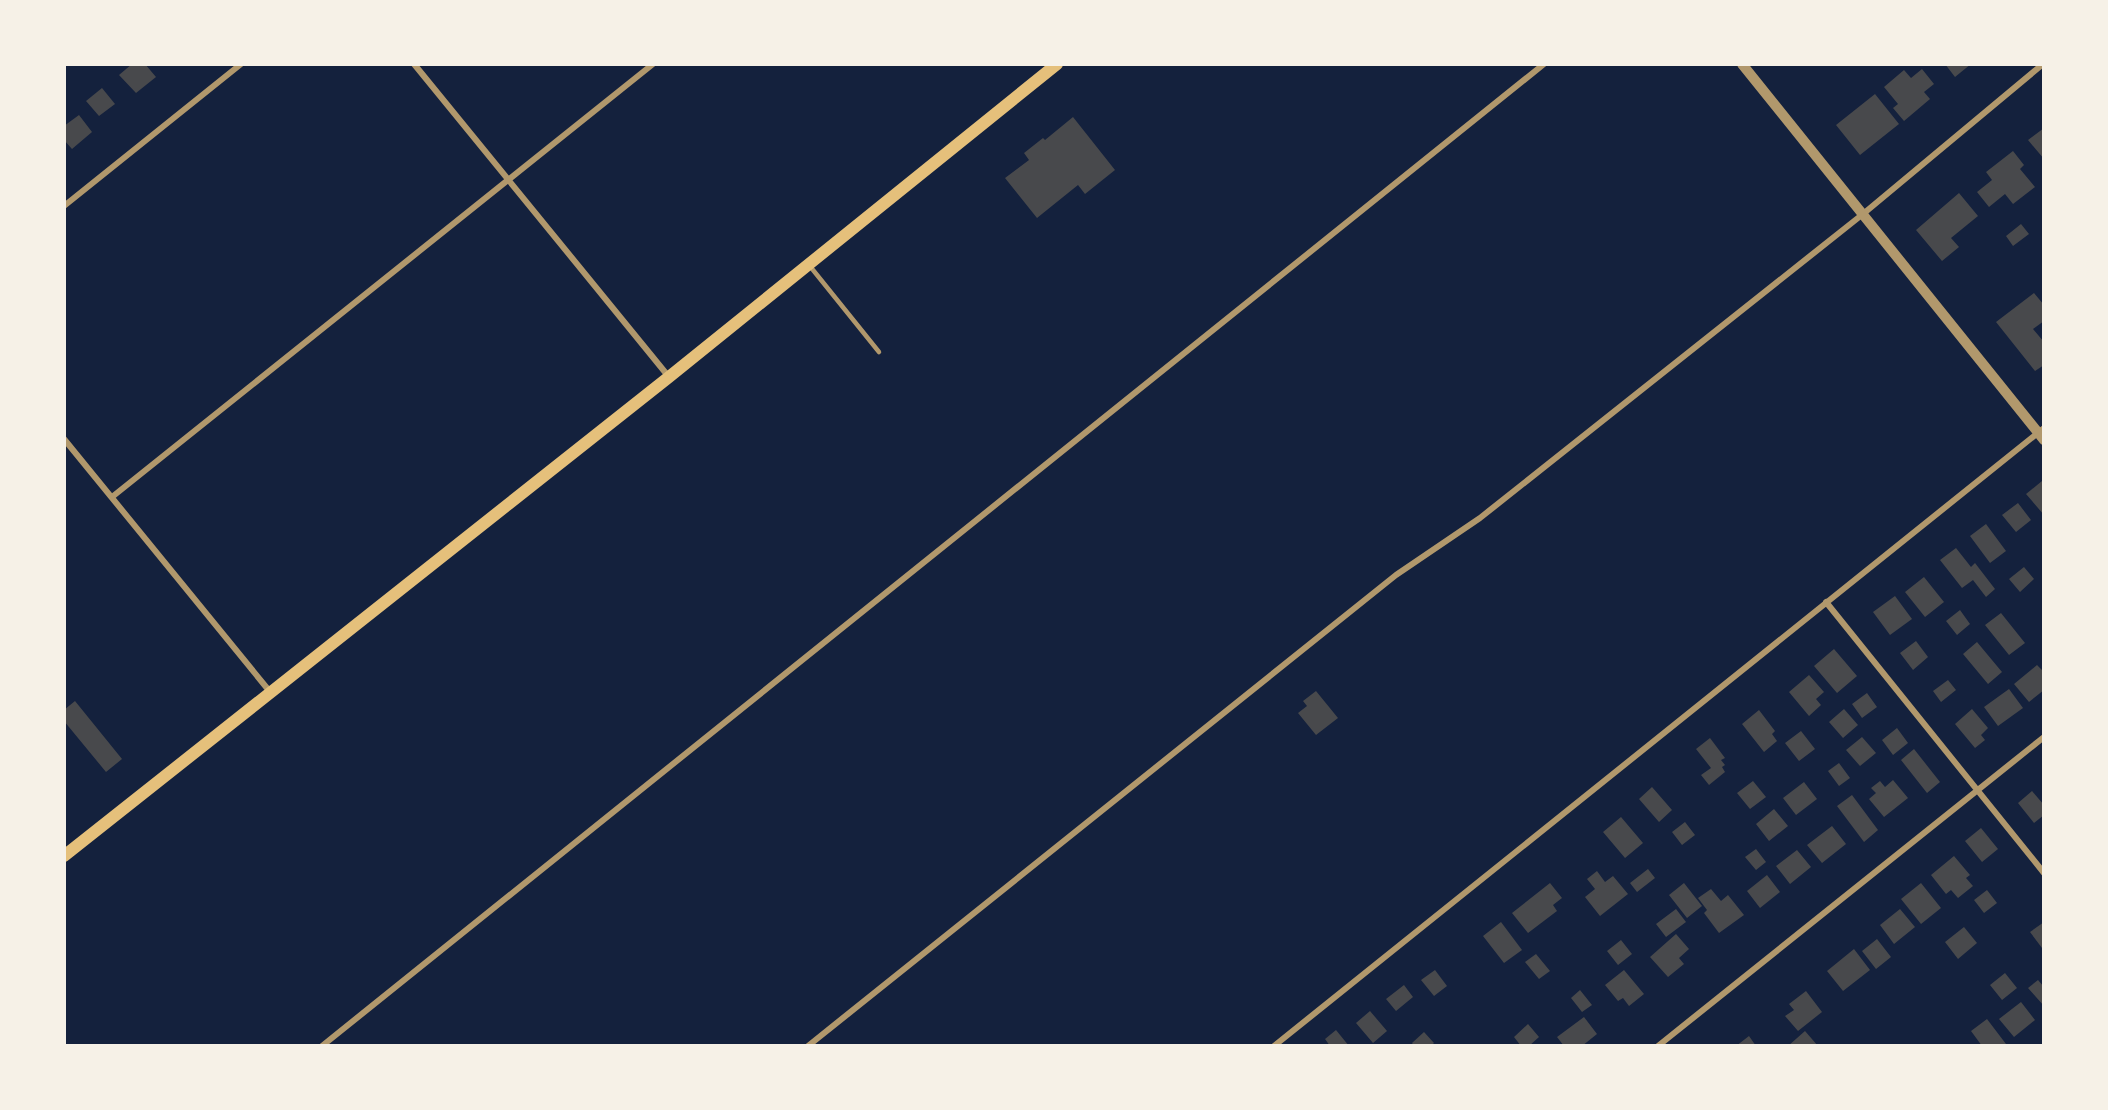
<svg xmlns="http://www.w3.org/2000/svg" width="2108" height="1110" font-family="Arial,sans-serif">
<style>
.building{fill:#48494c}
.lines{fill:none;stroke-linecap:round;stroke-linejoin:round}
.service{stroke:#b1986c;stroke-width:4.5}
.minor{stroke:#b1986c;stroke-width:6}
.tertiary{stroke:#b1986c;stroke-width:10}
.secondary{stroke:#e5c07b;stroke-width:12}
</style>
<rect width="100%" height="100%" fill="#14213d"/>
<path class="building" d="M 132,64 L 145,64 L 156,77 L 136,93 L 119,75 Z
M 1945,64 L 1971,64 L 1955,77 Z
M 1922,69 L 1934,84 L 1924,92 L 1930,99 L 1904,121 L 1893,108 L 1898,104 L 1884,87 L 1904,70 L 1911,78 Z
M 102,88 L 115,104 L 99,116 L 86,101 Z
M 1875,94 L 1899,124 L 1860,155 L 1836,125 Z
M 79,115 L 92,132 L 72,149 L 64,140 L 64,126 Z
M 1073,117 L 1115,170 L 1085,194 L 1078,185 L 1037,218 L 1005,178 L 1029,160 L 1024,153 L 1043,138 L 1045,140 Z
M 2044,128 L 2044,159 L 2028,140 Z
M 2013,151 L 2024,165 L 2020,169 L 2035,187 L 2013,204 L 2005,194 L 1989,207 L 1977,192 L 1992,180 L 1986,172 Z
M 1959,193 L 1978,216 L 1951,238 L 1959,247 L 1942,261 L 1916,230 Z
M 2021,224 L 2029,234 L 2013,246 L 2006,236 Z
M 2034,293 L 2044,305 L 2044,321 L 2033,329 L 2044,342 L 2044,365 L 2035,371 L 1996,322 Z
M 2042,481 L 2044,483 L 2044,515 L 2026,494 Z
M 2018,503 L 2031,520 L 2016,532 L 2002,515 Z
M 1986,524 L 2006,551 L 1990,563 L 1970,536 Z
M 1956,548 L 1971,567 L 1975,563 L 1995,589 L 1986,597 L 1973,580 L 1962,588 L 1940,560 Z
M 2024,567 L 2034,579 L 2020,592 L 2009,579 Z
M 1924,577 L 1944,602 L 1925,617 L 1905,592 Z
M 1895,596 L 1912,619 L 1890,635 L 1873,612 Z
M 1960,610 L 1970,624 L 1957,635 L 1946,621 Z
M 2001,613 L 2025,643 L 2009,655 L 1985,625 Z
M 1916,641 L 1928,657 L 1913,670 L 1900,653 Z
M 1977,642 L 2002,672 L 1988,684 L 1963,654 Z
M 1834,649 L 1857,676 L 1837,693 L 1814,666 Z
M 2037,665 L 2044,672 L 2044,690 L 2029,702 L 2014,684 Z
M 1809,675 L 1824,692 L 1816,699 L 1821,705 L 1809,716 L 1789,692 Z
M 1948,680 L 1956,690 L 1941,702 L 1933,691 Z
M 2009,689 L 2023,708 L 1998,726 L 1984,707 Z
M 1316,691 L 1338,718 L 1316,735 L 1298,713 L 1307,706 L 1303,701 Z
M 1867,693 L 1877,707 L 1862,718 L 1852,704 Z
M 75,701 L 122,759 L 106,772 L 64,721 L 64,710 Z
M 1844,709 L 1858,725 L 1843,738 L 1829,722 Z
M 1972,709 L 1988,728 L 1981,735 L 1985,740 L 1975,748 L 1955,724 Z
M 1759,710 L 1775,731 L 1772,734 L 1777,741 L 1764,752 L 1742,724 Z
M 1897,728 L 1908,743 L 1893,755 L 1882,740 Z
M 1801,731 L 1815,749 L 1799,761 L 1785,743 Z
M 1862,737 L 1876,753 L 1860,766 L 1846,750 Z
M 1710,738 L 1725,758 L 1721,760 L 1725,765 L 1722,767 L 1725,772 L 1709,785 L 1701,775 L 1711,768 L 1696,749 Z
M 1914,749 L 1940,782 L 1927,793 L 1901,760 Z
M 1839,763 L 1850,778 L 1839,786 L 1828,771 Z
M 1893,780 L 1908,798 L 1884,817 L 1869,799 L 1876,793 L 1871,788 L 1880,781 L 1885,787 Z
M 1753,781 L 1766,797 L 1750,809 L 1737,793 Z
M 1804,782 L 1817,799 L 1796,815 L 1783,798 Z
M 1652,787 L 1672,810 L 1659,822 L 1639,799 Z
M 2032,791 L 2044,805 L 2044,815 L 2034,823 L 2018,803 Z
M 1852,795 L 1878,830 L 1864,842 L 1837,806 Z
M 1774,809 L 1788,826 L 1769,841 L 1756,824 Z
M 1621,817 L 1643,843 L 1625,858 L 1603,832 Z
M 1685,822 L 1695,835 L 1682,845 L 1672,832 Z
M 1832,826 L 1846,844 L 1822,863 L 1807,845 Z
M 1981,828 L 1998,849 L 1982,862 L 1965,841 Z
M 1756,849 L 1766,862 L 1756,870 L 1745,857 Z
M 1797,850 L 1811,867 L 1790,884 L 1776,866 Z
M 1954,856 L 1970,875 L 1966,878 L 1973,886 L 1958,898 L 1951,890 L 1946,894 L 1931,875 Z
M 1648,869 L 1655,878 L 1637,892 L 1630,883 Z
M 1597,871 L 1605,882 L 1613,876 L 1628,894 L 1600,916 L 1585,897 L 1595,889 L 1587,879 Z
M 1767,875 L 1780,892 L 1760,908 L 1747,891 Z
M 1550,883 L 1562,898 L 1553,905 L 1557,911 L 1528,933 L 1512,913 Z
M 1684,883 L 1702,906 L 1687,918 L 1669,895 Z
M 1921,883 L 1941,908 L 1921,924 L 1901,899 Z
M 1711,889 L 1721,901 L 1728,895 L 1744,915 L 1719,933 L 1704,913 L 1707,910 L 1698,898 Z
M 1987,890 L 1997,903 L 1984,913 L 1974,900 Z
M 1676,909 L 1686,922 L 1666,937 L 1656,924 Z
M 1900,909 L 1915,927 L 1894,944 L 1880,925 Z
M 1501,922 L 1522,950 L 1504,963 L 1483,936 Z
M 2044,922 L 2044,947 L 2042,948 L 2030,932 Z
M 1964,927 L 1977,943 L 1958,959 L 1945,942 Z
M 1676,934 L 1689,949 L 1679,958 L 1684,964 L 1668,977 L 1650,957 Z
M 1877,939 L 1891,957 L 1876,969 L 1862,951 Z
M 1621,940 L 1632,954 L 1618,965 L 1607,951 Z
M 1854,949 L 1870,970 L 1843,991 L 1827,971 Z
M 1536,954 L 1550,971 L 1539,979 L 1525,962 Z
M 1435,970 L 1447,986 L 1434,996 L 1421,980 Z
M 1624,970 L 1644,994 L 1629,1006 L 1623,998 L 1618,1001 L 1605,985 Z
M 2005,973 L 2017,988 L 2002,1000 L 1990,985 Z
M 2038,980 L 2044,987 L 2044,1006 L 2028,988 Z
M 1404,985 L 1413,997 L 1396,1011 L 1386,999 Z
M 1580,990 L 1592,1005 L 1582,1012 L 1571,998 Z
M 1806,991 L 1822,1012 L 1798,1031 L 1785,1016 L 1794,1010 L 1789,1004 Z
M 2021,1002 L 2035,1020 L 2014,1037 L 1999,1019 Z
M 1370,1011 L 1387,1031 L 1373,1043 L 1356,1023 Z
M 1584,1017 L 1597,1034 L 1582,1046 L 1564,1046 L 1557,1037 Z
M 1987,1019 L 2006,1044 L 2004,1046 L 1982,1046 L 1971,1031 Z
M 1528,1024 L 1539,1037 L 1529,1046 L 1521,1046 L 1514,1037 Z
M 1336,1030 L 1349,1046 L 1330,1046 L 1325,1039 Z
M 1805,1031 L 1818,1046 L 1788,1046 Z
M 1424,1032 L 1434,1043 L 1431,1046 L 1414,1046 L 1412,1043 Z
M 1749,1036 L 1756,1046 L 1736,1046 Z"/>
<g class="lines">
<path class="service" d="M 809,265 L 879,352"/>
<path class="minor" d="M 414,64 L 669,377
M 64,206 L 241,64
M 64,439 L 271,693
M 112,497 L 653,64
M 1826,602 L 2044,873
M 322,1046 L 1544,64
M 808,1046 L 1396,575 L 1480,518 L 1863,214 L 2043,64
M 1274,1046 L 2044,428
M 1658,1046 L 2044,737"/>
<path class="tertiary" d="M 1742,64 L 2044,440"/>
<path class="secondary" d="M 64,856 L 669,377 L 1057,64"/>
</g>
<rect width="2108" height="1110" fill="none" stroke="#f6f1e7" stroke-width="132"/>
</svg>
